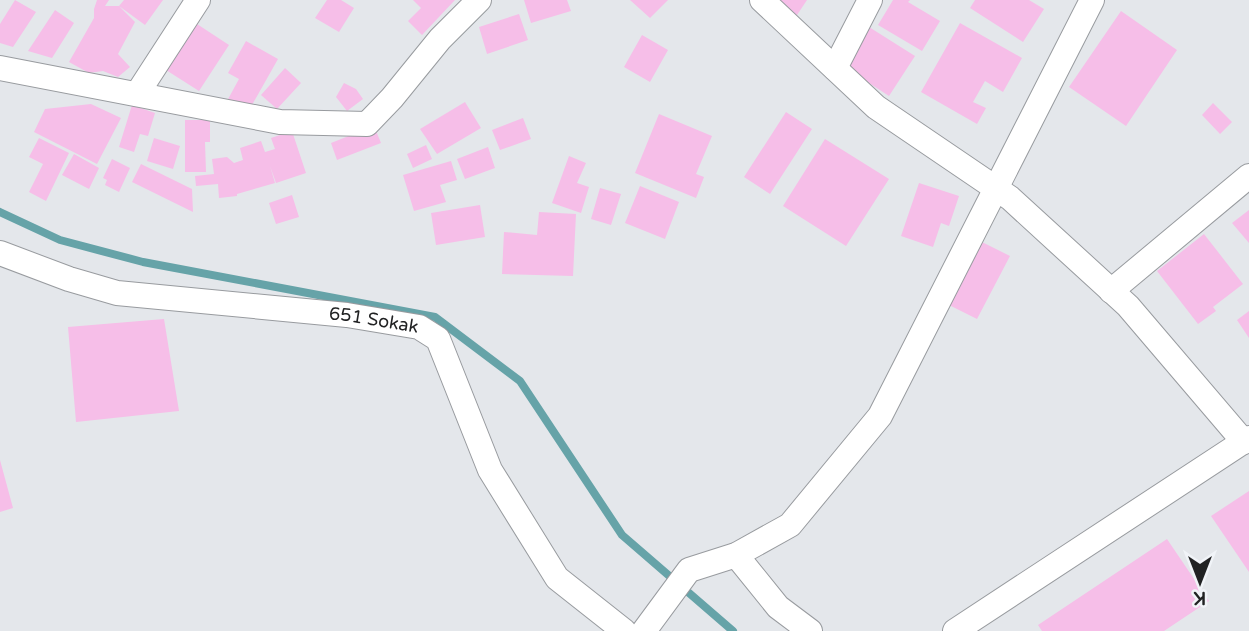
<svg xmlns="http://www.w3.org/2000/svg" width="1249" height="631" font-family="'Varela Round',sans-serif">
<style>
.lines{fill:none;stroke-linecap:round;stroke-linejoin:round}
.stream{stroke:#66a3a8;stroke-width:8}
.building{fill:#f6bee8}
.street-casing{stroke:#989b9f;stroke-width:26}
.street{stroke:#fff;stroke-width:24}
.labels{text-anchor:middle;stroke-width:6;stroke-linejoin:round;paint-order:stroke}
.street-label{font-size:18px;fill:#212223;stroke:#f1f4f8}
</style>
<rect width="100%" height="100%" fill="#e4e7eb"/>
<g class="lines">
<path class="stream" d="M 0,212 L 60,240 L 143,262 L 435,317 L 520,381 L 622,535 L 733,631"/>
</g>
<path class="building" d="M 15,0 L 36,12 L 13,47 L 0,43 L 0,24 Z
M 97,0 L 109,0 L 105,6 L 119,6 L 135,22 L 118,54 L 130,67 L 118,77 L 103,71 L 89,73 L 69,62 L 94,18 L 94,9 Z
M 124,0 L 163,0 L 145,25 L 119,6 Z
M 327,0 L 341,0 L 354,8 L 339,32 L 315,18 Z
M 413,0 L 455,0 L 422,35 L 408,21 L 421,8 Z
M 524,0 L 567,0 L 571,11 L 531,23 Z
M 630,0 L 668,0 L 650,18 Z
M 769,0 L 807,0 L 795,18 Z
M 893,0 L 910,0 L 908,2 L 940,21 L 922,51 L 878,25 Z
M 975,0 L 1029,0 L 1044,9 L 1023,42 L 970,8 Z
M 55,10 L 74,23 L 52,58 L 28,51 Z
M 1121,11 L 1177,50 L 1126,126 L 1069,87 Z
M 519,14 L 528,40 L 487,54 L 479,27 Z
M 960,23 L 1022,58 L 1003,92 L 985,81 L 973,102 L 986,108 L 977,124 L 921,92 Z
M 197,24 L 229,45 L 199,91 L 166,70 Z
M 869,27 L 915,56 L 889,96 L 843,66 Z
M 642,35 L 668,50 L 650,82 L 624,67 Z
M 246,41 L 278,59 L 248,112 L 227,101 L 239,79 L 228,73 Z
M 285,68 L 301,83 L 277,109 L 261,95 Z
M 344,83 L 356,89 L 363,99 L 347,111 L 336,97 Z
M 465,102 L 481,128 L 437,154 L 420,129 Z
M 1213,103 L 1232,122 L 1220,134 L 1202,115 Z
M 91,104 L 121,118 L 97,164 L 34,132 L 45,109 Z
M 132,105 L 155,113 L 148,136 L 140,134 L 134,152 L 119,147 Z
M 786,112 L 812,129 L 770,194 L 744,177 Z
M 659,114 L 712,136 L 696,174 L 704,177 L 696,198 L 635,173 Z
M 523,118 L 531,139 L 500,150 L 492,130 Z
M 185,120 L 210,120 L 210,142 L 205,142 L 206,172 L 185,172 Z
M 374,126 L 381,143 L 337,160 L 331,143 Z
M 292,131 L 306,173 L 276,183 L 270,166 L 275,183 L 237,194 L 237,196 L 219,198 L 218,184 L 196,186 L 195,176 L 214,174 L 212,159 L 227,157 L 234,163 L 243,160 L 240,148 L 261,141 L 265,152 L 275,149 L 271,138 Z
M 39,138 L 69,153 L 46,201 L 29,192 L 43,164 L 29,157 Z
M 154,138 L 180,146 L 173,169 L 147,161 Z
M 825,139 L 889,179 L 846,246 L 783,206 Z
M 426,145 L 432,159 L 413,168 L 407,154 Z
M 488,147 L 495,168 L 465,179 L 457,159 Z
M 74,154 L 99,168 L 89,189 L 62,175 Z
M 569,156 L 586,163 L 577,183 L 589,187 L 581,213 L 552,203 Z
M 112,159 L 130,168 L 119,192 L 105,185 L 107,180 L 103,178 Z
M 451,161 L 457,180 L 440,185 L 446,202 L 414,211 L 403,175 Z
M 141,164 L 192,189 L 193,212 L 132,182 Z
M 919,183 L 959,196 L 949,226 L 941,223 L 933,247 L 901,236 Z
M 640,186 L 679,202 L 665,239 L 625,223 Z
M 600,188 L 621,194 L 611,225 L 591,219 Z
M 292,195 L 299,217 L 276,224 L 269,203 Z
M 480,205 L 485,237 L 436,245 L 431,213 Z
M 1249,210 L 1249,243 L 1232,223 Z
M 539,212 L 576,214 L 573,276 L 502,274 L 504,232 L 537,235 Z
M 1204,234 L 1243,284 L 1213,307 L 1216,311 L 1198,324 L 1157,271 Z
M 980,241 L 1010,256 L 977,319 L 947,304 Z
M 1249,311 L 1249,338 L 1237,320 Z
M 164,319 L 179,411 L 76,422 L 68,327 Z
M 0,460 L 13,508 L 0,512 Z
M 1249,491 L 1249,572 L 1211,516 Z
M 1167,539 L 1209,601 L 1164,631 L 1042,631 L 1038,625 Z"/>
<g class="lines">
<g class="street-casing">
<g id="street">
<path d="M 762,0 L 876,107 L 1010,198 L 1128,306 L 1244,442"/>
<path d="M 0,68 L 280,122 L 367,124 L 392,98 L 440,39 L 479,0"/>
<path d="M 835,68 L 870,0"/>
<path d="M 137,94 L 198,0"/>
<path id="s1" d="M 0,253 L 69,279 L 117,293 L 347,315 L 419,327 L 438,339 L 490,470 L 557,578 L 624,631"/>
<path d="M 1111,291 L 1249,176"/>
<path d="M 736,555 L 778,607 L 810,631"/>
<path d="M 644,631 L 689,570 L 736,555 L 790,525 L 880,416 L 1092,0"/>
<path d="M 955,631 L 1249,438"/>
</g>
</g>
<use href="#street" class="street"/>
</g>
<g class="labels">
<g class="street-label">
<text dy="6" stroke="none"><textPath href="#s1" startOffset="382">651 Sokak</textPath></text>
</g>
</g>
<g transform="translate(1200 582) rotate(180)" stroke="#f1f4f8" stroke-width="5" paint-order="stroke">
<path d="M0-5L12 26L0 18L-12 26Z" fill="#212223"/>
<text y="-10" font-size="19" font-weight="bold" text-anchor="middle" fill="#212223">K</text>
</g>
</svg>
